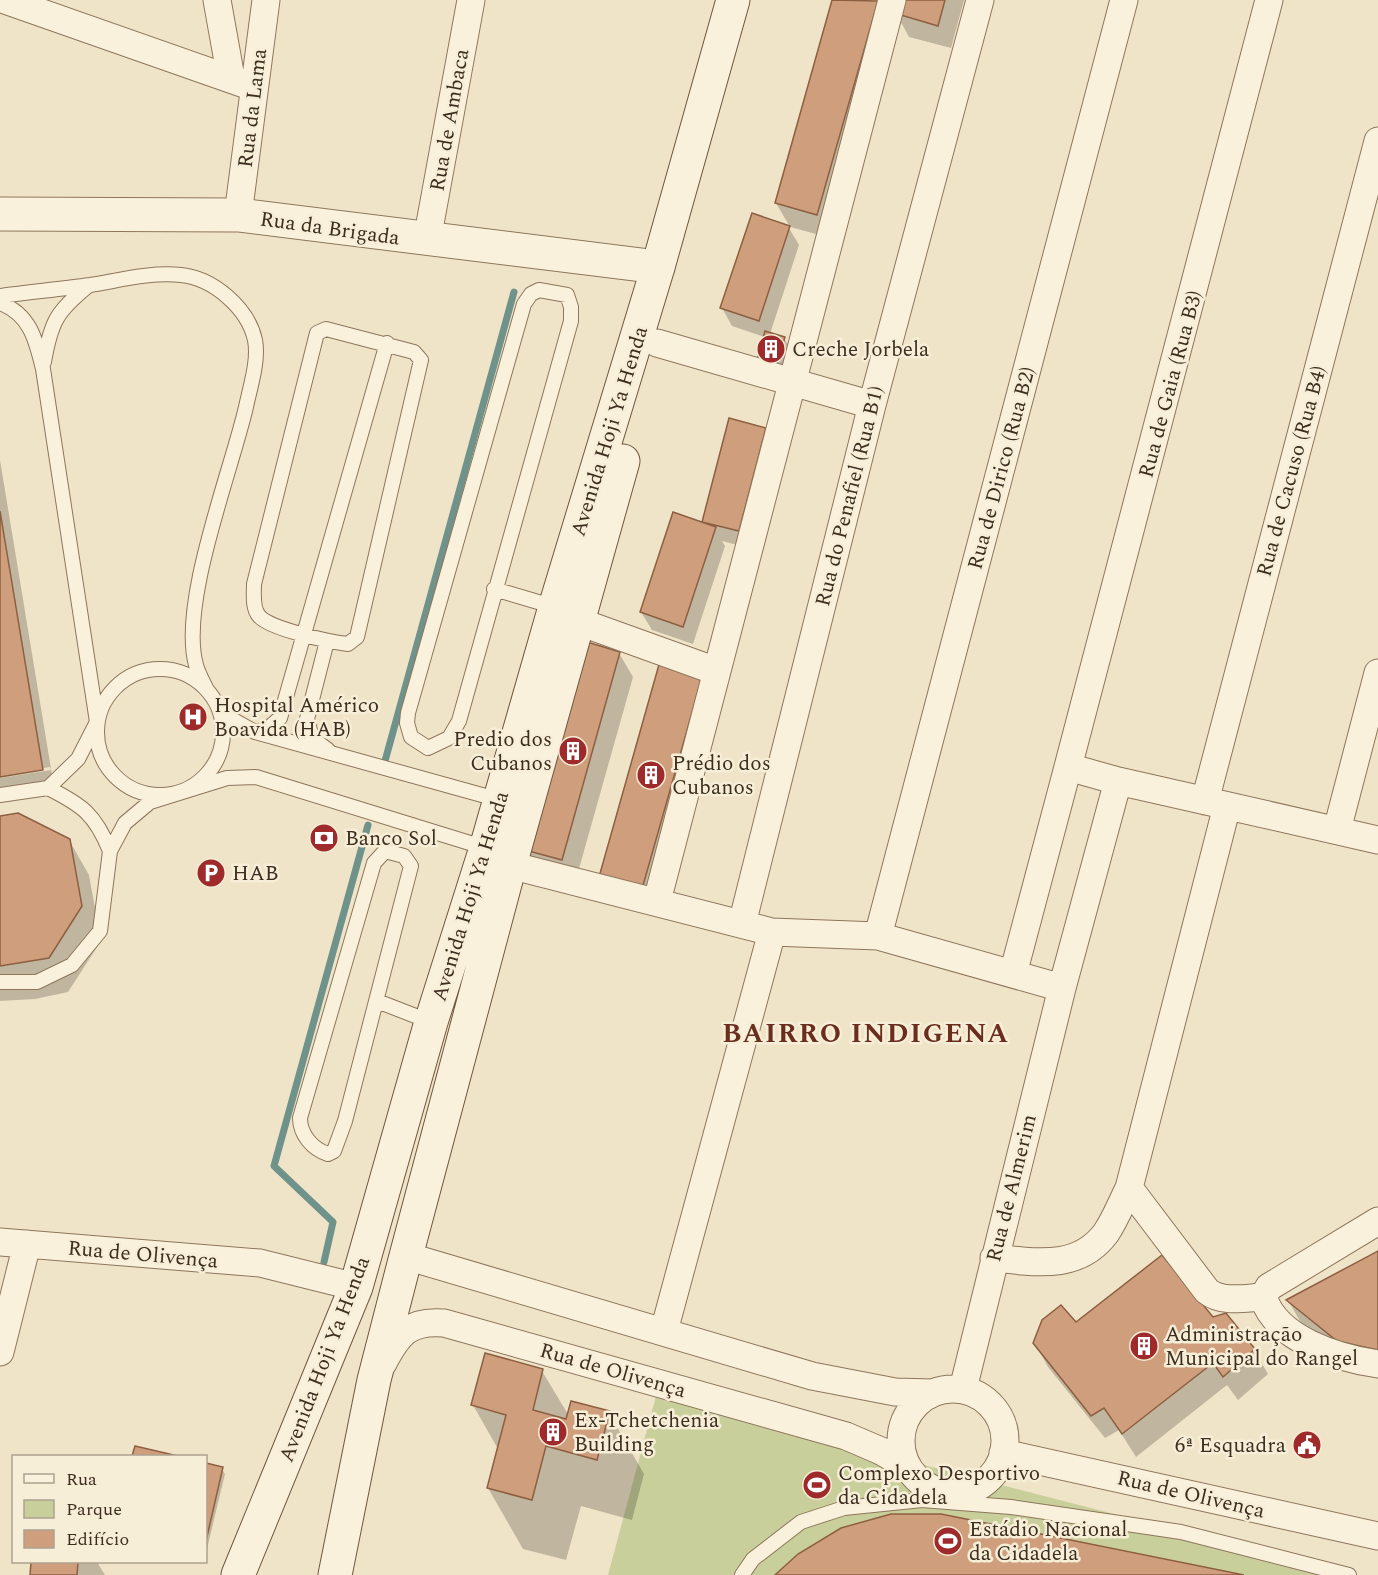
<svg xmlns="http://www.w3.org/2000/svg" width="1378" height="1575" font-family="Spectral,serif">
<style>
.green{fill:#c9cf9b}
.shadow{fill:#0003}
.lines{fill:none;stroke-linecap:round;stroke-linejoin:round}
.stream{stroke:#6f938a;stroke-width:7}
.building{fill:#cf9f7d;stroke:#8d5f41;stroke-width:1.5}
.service-casing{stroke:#8d765c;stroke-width:16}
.minor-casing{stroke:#8d765c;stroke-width:29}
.tertiary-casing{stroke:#8d765c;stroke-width:35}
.secondary-casing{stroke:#6f573f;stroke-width:35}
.service{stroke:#faf1dc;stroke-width:14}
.minor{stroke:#faf1dc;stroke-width:27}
.tertiary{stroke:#faf1dc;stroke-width:33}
.secondary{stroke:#faf1dc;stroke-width:33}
.labels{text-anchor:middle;stroke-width:5;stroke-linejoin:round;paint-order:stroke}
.street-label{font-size:21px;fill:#3d2e20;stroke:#f7eed8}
.poi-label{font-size:21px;fill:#3d2e20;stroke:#f7eed8;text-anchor:start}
.district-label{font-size:27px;font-weight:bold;letter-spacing:1.5px;fill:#6b2e1e;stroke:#f7eed8}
</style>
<rect width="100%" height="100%" fill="#f0e4c8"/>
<path class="green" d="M 656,1396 L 1351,1575 L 608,1575 Z"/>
<path class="shadow" d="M 833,0 L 877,2 L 891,25 L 831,238 L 790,227 L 776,203 Z
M 899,0 L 964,0 L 951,48 L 909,37 L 896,13 Z
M 789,228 L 799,245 L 770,334 L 784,338 L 791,350 L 782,376 L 765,337 L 732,326 L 722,308 Z
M 730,420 L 765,429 L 775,447 L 749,548 L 722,541 L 725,546 L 693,644 L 652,630 L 641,612 L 703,524 Z
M 0,460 L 55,793 L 0,802 L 0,778 L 51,770 L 50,767 L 0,775 Z
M 619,653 L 633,677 L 575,883 L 541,873 L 527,849 Z
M 702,675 L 655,912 L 614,900 Z
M 0,817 L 69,840 L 89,875 L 101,941 L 68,992 L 35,999 L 0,1001 Z
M 1378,1252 L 1378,1370 L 1352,1364 L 1301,1323 L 1288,1300 Z
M 1226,1315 L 1254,1350 L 1268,1374 L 1238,1400 L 1227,1385 L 1136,1457 L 1119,1430 L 1105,1438 L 1048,1367 L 1035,1343 L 1076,1324 L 1212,1319 Z
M 542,1371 L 569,1416 L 609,1413 L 644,1474 L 632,1520 L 581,1506 L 566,1560 L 523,1549 L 488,1488 L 498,1449 L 473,1405 Z
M 136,1448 L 171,1456 L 134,1456 Z
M 206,1465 L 222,1469 L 225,1474 L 206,1553 Z
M 33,1562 L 97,1562 L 105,1575 L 32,1575 Z"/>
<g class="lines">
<path class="stream" d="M 385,761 L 514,292
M 324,1262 L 333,1222 L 274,1166 L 368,825"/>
</g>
<path class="building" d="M 832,0 L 878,1 L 817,215 L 775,203 Z
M 898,0 L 945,0 L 938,26 L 894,13 Z
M 752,213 L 790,226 L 759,321 L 720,308 Z
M 765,331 L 785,337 L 776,366 L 757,360 Z
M 729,418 L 766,428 L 739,531 L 702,522 Z
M 0,511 L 43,770 L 0,777 Z
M 673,512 L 716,527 L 683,627 L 640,612 Z
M 584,641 L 620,652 L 562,860 L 525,850 Z
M 660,661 L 703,674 L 642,889 L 599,877 Z
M 18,813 L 70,839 L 82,906 L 49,958 L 0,966 L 0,816 Z
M 1378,1251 L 1378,1350 L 1337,1341 L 1286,1300 Z
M 1162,1255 L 1213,1317 L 1226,1313 L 1255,1349 L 1223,1377 L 1213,1363 L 1122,1434 L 1104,1408 L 1091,1416 L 1033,1343 L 1042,1320 L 1061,1305 L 1076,1322 Z
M 485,1353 L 543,1369 L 533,1410 L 566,1419 L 571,1401 L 610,1411 L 597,1460 L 546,1446 L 532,1500 L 487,1488 L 506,1415 L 471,1405 Z
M 135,1446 L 178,1456 L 132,1456 Z
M 206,1463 L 223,1467 L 206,1541 Z
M 891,1514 L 941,1514 L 1244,1575 L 775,1575 L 798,1554 L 841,1528 Z
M 31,1562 L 78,1562 L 77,1575 L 30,1575 Z"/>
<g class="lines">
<g class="service-casing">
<path id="service" d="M 539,290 L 567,295 L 571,307 L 571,321 L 459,721 L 449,738 L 428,748 L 411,737 L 407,723 L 408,713 L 524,304 L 531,294 Z
M 0,296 C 30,292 61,289 90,285 C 121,280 150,272 181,275 C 213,278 248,308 255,340 C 259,361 250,387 246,407 C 231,472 179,604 196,665 C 198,673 203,682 207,690
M 0,303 C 30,314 36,340 43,369 L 97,722 L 78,759 L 48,788 L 0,795
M 326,329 L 414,352 L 421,360 L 357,637 L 348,644 C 330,642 270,629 259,616 C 252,608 254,593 254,584 L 317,333 Z
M 44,362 C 51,321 57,311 89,285
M 494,589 L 555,607
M 327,641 L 307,719 L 312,738 L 328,750
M97 732a63 63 0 1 1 126 0a63 63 0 1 1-126 0Z
M 218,705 L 230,718 L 255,732 L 500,800
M 255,732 L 267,729 L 280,718 L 387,343
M 48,788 C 82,805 95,814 110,851
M 385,851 L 404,856 L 411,866 L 345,1121 L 334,1151 L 328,1154 C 312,1149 300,1134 300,1118 L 374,863 Z
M 0,982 L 37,982 L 72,965 L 100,931 L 110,851 L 125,823 L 150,802 L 227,778 L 256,777 L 486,848
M 377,1001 L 431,1022
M 742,1575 L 753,1559 L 801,1522 L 844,1508 L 922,1500 L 1011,1507 L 1181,1532 L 1349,1575"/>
</g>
<g class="minor-casing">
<path id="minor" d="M 5,0 L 253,87
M 217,0 L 231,78
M 238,215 L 266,0
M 427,240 L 471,0
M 657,343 L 872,405
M 577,621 L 716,671
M 1068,767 L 1269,0
M 1118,781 L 1378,840
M 1205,801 L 1378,141
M 1227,806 L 1129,1188 L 1207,1291 C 1222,1303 1244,1298 1263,1297
M 1337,830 L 1378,673
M 510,865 L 772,932 L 878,936 L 1062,988 L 1118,781 L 1068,767 L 1013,974
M 657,901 L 892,0
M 742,924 L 872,405 L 980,0
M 878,936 L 1124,0
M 0,1242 L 260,1263 L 356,1287
M 406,1256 L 812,1376 L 895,1392 L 932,1393
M 994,1258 C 1034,1262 1078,1271 1106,1233 C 1115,1220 1122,1202 1129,1188
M 1263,1297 L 1269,1287 L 1378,1221
M 1263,1297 C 1277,1340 1338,1358 1378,1364
M 664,1331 L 772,932
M 0,1352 L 27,1244
M 383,1363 C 398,1334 409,1320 444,1323 L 846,1436 L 881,1451 L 907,1466
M 963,1389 L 1062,988
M901 1441a52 52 0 1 1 104 0a52 52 0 1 1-104 0Z
M 1003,1453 L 1378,1536"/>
</g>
<g class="tertiary-casing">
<path id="tertiary" d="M 0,214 L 238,215 L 658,267"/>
</g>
<g class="secondary-casing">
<path id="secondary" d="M 238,1575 L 356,1287 L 431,1022 L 486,848 L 555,607 L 658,267 L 733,0
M 335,1575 L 374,1380 L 406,1256 L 510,865 L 623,461"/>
</g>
<use href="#service" class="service"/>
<use href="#minor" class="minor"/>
<use href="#tertiary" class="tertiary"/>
<use href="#secondary" class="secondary"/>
</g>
<defs>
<g id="building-disc" transform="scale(1.5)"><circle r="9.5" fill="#9e2a2b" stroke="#f7eed8"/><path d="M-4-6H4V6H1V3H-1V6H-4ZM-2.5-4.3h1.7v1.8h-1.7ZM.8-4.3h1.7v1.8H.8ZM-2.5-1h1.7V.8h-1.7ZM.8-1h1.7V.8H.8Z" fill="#fff"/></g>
<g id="hospital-disc" transform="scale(1.5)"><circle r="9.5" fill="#9e2a2b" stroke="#f7eed8"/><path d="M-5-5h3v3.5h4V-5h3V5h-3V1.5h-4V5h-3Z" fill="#fff"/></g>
<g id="bank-disc" transform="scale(1.5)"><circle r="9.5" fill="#9e2a2b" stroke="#f7eed8"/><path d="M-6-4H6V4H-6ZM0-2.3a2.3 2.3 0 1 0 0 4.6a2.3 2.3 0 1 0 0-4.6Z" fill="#fff"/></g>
<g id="parking-disc" transform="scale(1.5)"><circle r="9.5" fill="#9e2a2b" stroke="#f7eed8"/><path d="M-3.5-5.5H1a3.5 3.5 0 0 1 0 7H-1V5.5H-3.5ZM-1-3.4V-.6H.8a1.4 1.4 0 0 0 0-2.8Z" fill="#fff"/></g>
<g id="civic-disc" transform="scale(1.5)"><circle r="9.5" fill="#9e2a2b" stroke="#f7eed8"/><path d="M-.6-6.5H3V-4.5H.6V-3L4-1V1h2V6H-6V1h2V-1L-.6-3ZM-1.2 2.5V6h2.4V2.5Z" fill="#fff"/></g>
<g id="stadium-disc" transform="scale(1.5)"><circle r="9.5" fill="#9e2a2b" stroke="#f7eed8"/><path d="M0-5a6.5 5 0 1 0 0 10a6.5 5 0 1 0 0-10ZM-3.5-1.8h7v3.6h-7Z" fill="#fff"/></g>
</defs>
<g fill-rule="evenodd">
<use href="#building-disc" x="771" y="349"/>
<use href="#hospital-disc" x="193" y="717"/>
<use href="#building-disc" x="573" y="751"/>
<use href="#building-disc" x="651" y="775"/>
<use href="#bank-disc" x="324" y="838"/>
<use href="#parking-disc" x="211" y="873"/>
<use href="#building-disc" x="1144" y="1346"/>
<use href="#building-disc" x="553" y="1432"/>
<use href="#civic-disc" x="1307" y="1445"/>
<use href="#stadium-disc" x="817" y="1485"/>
<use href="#stadium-disc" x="948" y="1541"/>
</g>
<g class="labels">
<g class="street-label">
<text transform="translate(252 108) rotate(-83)" y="7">Rua da Lama</text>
<text transform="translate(449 120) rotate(-80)" y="7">Rua de Ambaca</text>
<text transform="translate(330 228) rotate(8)" y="7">Rua da Brigada</text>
<text transform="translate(1170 384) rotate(-75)" y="7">Rua de Gaia (Rua B3)</text>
<text transform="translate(609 431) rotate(-73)" y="7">Avenida Hoji Ya Henda</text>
<text transform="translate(1001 468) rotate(-75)" y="7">Rua de Dirico (Rua B2)</text>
<text transform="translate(1291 471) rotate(-75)" y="7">Rua de Cacuso (Rua B4)</text>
<text transform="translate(849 496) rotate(-76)" y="7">Rua do Penafiel (Rua B1)</text>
<text transform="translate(470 896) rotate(-73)" y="7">Avenida Hoji Ya Henda</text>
<text transform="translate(1011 1188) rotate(-76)" y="7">Rua de Almerim</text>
<text transform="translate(143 1254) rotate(5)" y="7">Rua de Olivença</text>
<text transform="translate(324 1359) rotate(-69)" y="7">Avenida Hoji Ya Henda</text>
<text transform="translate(613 1370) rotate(16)" y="7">Rua de Olivença</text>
<text transform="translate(1191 1494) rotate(13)" y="7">Rua de Olivença</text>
</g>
<g class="poi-label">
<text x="792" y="356">Creche Jorbela</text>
<text x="214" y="712">Hospital Américo<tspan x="214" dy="24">Boavida (HAB)</tspan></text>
<text x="552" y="746" text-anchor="end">Predio dos<tspan x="552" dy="24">Cubanos</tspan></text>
<text x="672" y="770">Prédio dos<tspan x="672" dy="24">Cubanos</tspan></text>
<text x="345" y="845">Banco Sol</text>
<text x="232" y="880">HAB</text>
<text x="1165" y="1341">Administração<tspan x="1165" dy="24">Municipal do Rangel</tspan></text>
<text x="574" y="1427">Ex-Tchetchenia<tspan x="574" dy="24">Building</tspan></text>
<text x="1286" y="1452" text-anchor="end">6ª Esquadra</text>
<text x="838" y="1480">Complexo Desportivo<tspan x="838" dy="24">da Cidadela</tspan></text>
<text x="969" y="1536">Estádio Nacional<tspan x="969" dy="24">da Cidadela</tspan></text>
</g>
<g class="district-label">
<text x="866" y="1042">BAIRRO INDIGENA</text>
</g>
</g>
<rect x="12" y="1455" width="195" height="108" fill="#f7eed8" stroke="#ada18e" stroke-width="1.5"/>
<rect x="24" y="1474" width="30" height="9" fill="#faf1dc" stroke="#ada18e" stroke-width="1.5"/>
<text x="66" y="1485" font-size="18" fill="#3d2e20">Rua</text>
<rect x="24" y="1500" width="30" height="18" fill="#c9cf9b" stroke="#ada18e" stroke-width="1.5"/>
<text x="66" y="1515" font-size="18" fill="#3d2e20">Parque</text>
<rect x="24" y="1530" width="30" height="18" fill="#cf9f7d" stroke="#ada18e" stroke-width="1.5"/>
<text x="66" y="1545" font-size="18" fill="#3d2e20">Edifício</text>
</svg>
